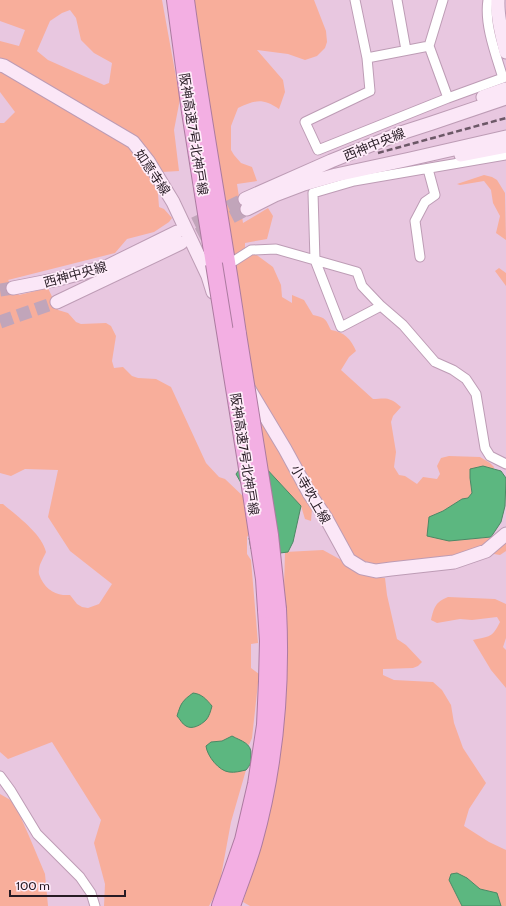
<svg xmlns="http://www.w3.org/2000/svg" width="506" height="906" font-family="Cabin,'Noto Sans JP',sans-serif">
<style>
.green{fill:#f8ae9b;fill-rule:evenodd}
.water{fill:#5cb780;stroke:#4c8864}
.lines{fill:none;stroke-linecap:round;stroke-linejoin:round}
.secondary-tunnel{stroke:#c1a5ba;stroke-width:13;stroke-dasharray:13 6;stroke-linecap:butt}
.street-casing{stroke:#bd9cb5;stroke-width:11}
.secondary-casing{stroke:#bd9cb5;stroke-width:15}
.highway-casing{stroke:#ac7ba0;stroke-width:18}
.street{stroke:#fff;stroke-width:9}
.secondary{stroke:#fbe7f7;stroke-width:13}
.highway{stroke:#f3afe3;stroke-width:16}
.rail{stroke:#6c5867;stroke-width:2.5;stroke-dasharray:6 3;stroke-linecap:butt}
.highway-bridge-casing{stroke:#ac7ba0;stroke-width:18;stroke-linecap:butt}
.highway-bridge{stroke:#f3afe3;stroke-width:16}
.labels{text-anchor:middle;stroke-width:3.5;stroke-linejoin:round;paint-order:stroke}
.street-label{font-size:13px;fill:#271b24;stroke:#ffedfa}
</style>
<rect width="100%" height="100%" fill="#e8c7e0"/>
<path class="green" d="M 0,0 L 162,0 L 180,99 L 174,130 L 179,171 L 162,172 L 158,194 L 159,207 L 164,209 L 172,218 L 169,222 L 154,232 L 127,239 L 115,253 L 8,280 L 19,295 L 48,288 L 58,310 L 68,313 L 76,322 L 81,324 L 106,323 L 111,326 L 116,336 L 112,361 L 114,368 L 123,367 L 132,376 L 138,378 L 156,379 L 171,387 L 206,463 L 219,477 L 225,479 L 245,498 L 250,533 L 247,537 L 247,554 L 251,560 L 258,643 L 251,644 L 251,668 L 259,674 L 252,738 L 249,745 L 232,736 L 222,741 L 211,742 L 228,772 L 246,770 L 231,822 L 219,887 L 209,906 L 104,906 L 105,884 L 94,843 L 101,820 L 52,742 L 8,759 L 0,752 L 0,504 L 3,504 C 17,516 42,534 46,552 C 44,557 39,564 39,570 C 38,574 40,576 41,579 C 47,591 58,596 70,595 L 77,604 L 82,607 L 88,608 L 99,604 L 112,584 L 70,551 L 48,517 L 58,470 L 25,469 L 11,476 L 0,473 L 0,123 L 4,123 L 15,112 L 0,92 L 0,41 L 19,46 L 25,30 L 0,21 ZM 70,10 L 76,18 L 81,40 L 94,53 L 112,63 L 109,83 L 104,85 L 48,60 L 37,51 L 50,21 L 62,13 Z
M 193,0 L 314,0 L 326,31 L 327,42 L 325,48 L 317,56 L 305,60 L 288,54 L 257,50 L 283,80 L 285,92 L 279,109 C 262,98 256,100 238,108 L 231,126 L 231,150 L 234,155 L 241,163 L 252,167 L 257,181 L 237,184 L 243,223 L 268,208 L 273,216 L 267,239 L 245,243 L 245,250 L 254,253 L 273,267 L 281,285 L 282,297 L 292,303 L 292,295 L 304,300 L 313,315 C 326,318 325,318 331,330 C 344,332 351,339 356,351 L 349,357 L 341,370 L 373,399 C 387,398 390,397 401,407 L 393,416 L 391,422 L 396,452 L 394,467 L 399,475 L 405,476 L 417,484 L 423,477 L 437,479 L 440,474 L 437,466 L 441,458 L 449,456 L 480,457 L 490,463 L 494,467 L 493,470 L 483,466 L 470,478 L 472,493 L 468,498 L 462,499 L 443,511 L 429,517 L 449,541 L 496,537 L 481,548 L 457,556 L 374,565 L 362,560 L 350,553 L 255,393 L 228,232 Z
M 484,175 L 492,177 L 497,180 L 505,193 L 506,240 L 496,233 L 500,216 L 493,203 L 491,190 L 484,181 L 460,185 L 457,184 Z
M 499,268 L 506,273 L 506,286 L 495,271 Z
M 257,412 L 312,509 L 311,521 L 305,519 L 301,506 L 268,470 Z
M 506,541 L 506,551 L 500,555 L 494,554 L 494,548 Z
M 323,550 L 343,561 L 357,572 L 374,578 L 385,578 L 387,595 L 397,639 L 406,645 L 422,662 L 418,666 L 413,668 L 383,669 L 383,675 L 394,680 L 433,682 L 442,690 L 451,705 L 454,723 L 463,748 L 486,783 L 469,809 L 464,826 L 489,842 L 506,850 L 506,906 L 501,906 L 497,893 L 480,889 L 467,878 L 449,880 L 462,906 L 250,906 L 243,902 L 262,840 L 278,771 L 287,687 L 284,587 L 285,552 Z
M 448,597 L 495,599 L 506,604 L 506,638 L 503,647 L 506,650 L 506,688 L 491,670 L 473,640 C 490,636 492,638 500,622 L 497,617 L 472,620 L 460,619 L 437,623 L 431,620 C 434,608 435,602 448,597 Z
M 0,794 L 14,802 L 29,836 L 45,874 L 48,906 L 0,906 Z"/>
<path class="water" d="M 252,453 L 301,506 L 293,542 L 288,552 L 280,553 L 251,549 L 249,538 L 256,531 L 250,499 L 236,474 Z
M 483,466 L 501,471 L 506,478 L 505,506 L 501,522 L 491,537 L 449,541 L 427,536 L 429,517 L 443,511 L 462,499 L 468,498 L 472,493 L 470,478 L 470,469 Z
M 193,693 C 202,694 206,699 212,706 C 211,710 209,717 206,720 C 201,725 192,730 186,726 C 182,724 180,719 177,716 C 181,703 182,701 193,693 Z
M 232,736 C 241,741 252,743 251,755 C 251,763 251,764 246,770 C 241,771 235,773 229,772 C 219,771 207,756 206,746 L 211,742 L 222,741 Z
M 457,873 L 467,878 L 480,889 L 497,893 L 501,906 L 462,906 L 449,880 L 451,874 Z"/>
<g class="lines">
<path class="secondary-tunnel" d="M 177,232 L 245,199
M 181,243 L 247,209
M 0,290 L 13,288
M 0,322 L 57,302"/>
<g class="street-casing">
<path id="street" d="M 355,0 L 367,58 L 370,91 L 305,122 L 318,150 L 448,98 L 503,78 C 496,55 484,24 488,0
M 397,0 L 406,50
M 443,0 L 429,46 L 448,98
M 367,58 L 429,46
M 420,257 L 415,221 L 425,202 L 435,195 L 428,169
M 234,261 L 251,250 L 276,249 L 357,272 L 362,286 L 381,306 L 403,325 L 435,362 L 453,370 L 466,379 L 476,394 L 485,448 L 490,456 L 506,464
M 381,306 L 341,327 L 315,260 L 313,193 L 354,181 L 506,155
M 0,776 L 11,791 L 37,834 L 80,877 L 91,893 L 95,906"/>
</g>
<g class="secondary-casing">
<path id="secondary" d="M 498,0 C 497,17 502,35 506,52
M 0,65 L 4,66 L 133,142 L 148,161 L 173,202 L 208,276 L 213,292
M 483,97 L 506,89
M 461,155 L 506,146
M 245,199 L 331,161 L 401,133 L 432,123 L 506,98
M 247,209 L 275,195 L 304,184 L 336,175 L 410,159 L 506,137
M 13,288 L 59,279 L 108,266 L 177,232
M 57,302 L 181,243
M 249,389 L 285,449 L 309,493 L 326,518 L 349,560 L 362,568 L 376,571 L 391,569 L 454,562 L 486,551 L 506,534"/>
</g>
<g class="highway-casing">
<path id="highway" d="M 175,0 L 190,112 L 214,264
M 186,0 C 201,112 222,223 238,334
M 220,906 L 243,840 L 256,784 L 265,725 L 267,681 L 268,641 L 266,610
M 232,906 C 239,885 248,864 254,842 C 275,766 282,688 278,609"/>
</g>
<use href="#street" class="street"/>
<use href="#secondary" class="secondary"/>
<use href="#highway" class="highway"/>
<path class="rail" d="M 378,153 L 506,118"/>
<g class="highway-bridge-casing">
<path id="highway-bridge" d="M 214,264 L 250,487 L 264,579 L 266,610
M 238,334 L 270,535 L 278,609"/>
</g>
<use href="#highway-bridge" class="highway-bridge"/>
</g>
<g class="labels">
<g class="street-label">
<text transform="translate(194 134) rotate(81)" y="5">阪神高速7号北神戸線</text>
<text transform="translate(374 144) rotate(-22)" y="5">西神中央線</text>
<text transform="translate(153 172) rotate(56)" y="5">如意寺線</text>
<text transform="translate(75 274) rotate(-15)" y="5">西神中央線</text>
<text transform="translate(245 454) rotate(81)" y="5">阪神高速7号北神戸線</text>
<text transform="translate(311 494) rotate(60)" y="5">小寺吹上線</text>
</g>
</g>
<path d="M10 890v6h115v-6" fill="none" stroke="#271b24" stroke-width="2"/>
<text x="16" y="890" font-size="12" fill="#271b24" stroke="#ffedfa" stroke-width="3" paint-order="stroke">100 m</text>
</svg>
